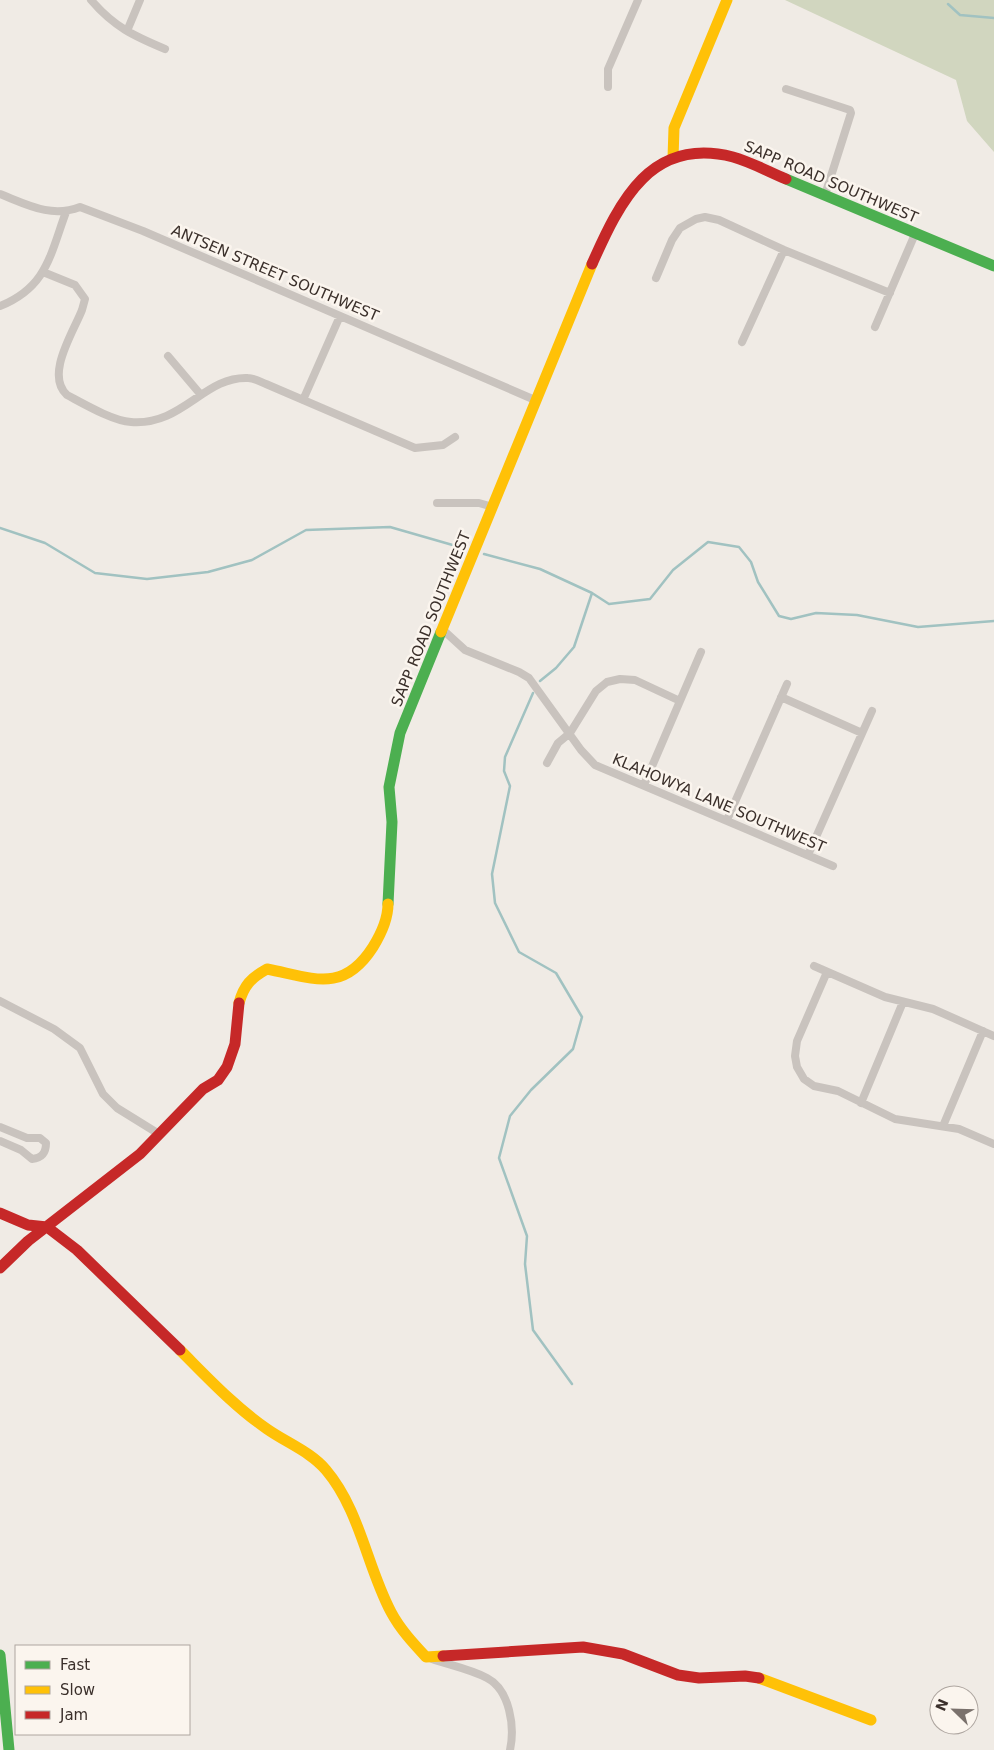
<svg xmlns="http://www.w3.org/2000/svg" width="994" height="1750" font-family="'DejaVu Sans',sans-serif">
<style>
.green{fill:#d1d6bf}
.lines{fill:none;stroke-linecap:round;stroke-linejoin:round}
.stream{stroke:#a1c2c1;stroke-width:2.5}
.street{stroke:#c9c3be;stroke-width:8}
.fast{stroke:#4caf50;stroke-width:11}
.slow{stroke:#ffc107;stroke-width:11}
.jam{stroke:#c62828;stroke-width:11}
.labels{text-anchor:middle;stroke-width:5;stroke-linejoin:round;paint-order:stroke}
.street-label{font-size:15px;fill:#3b302b;stroke:#fbf5ee}
</style>
<rect width="100%" height="100%" fill="#f0ebe5"/>
<path class="green" d="M 785,0 L 994,0 L 994,152 L 967,121 L 956,80 Z"/>
<g class="lines">
<path class="stream" d="M 948,4 L 960,15 L 994,18
M 0,528 L 45,543 L 95,573 L 147,579 L 208,572 L 252,560 L 306,530 L 390,527 L 463,548
M 484,554 L 540,569 L 592,593 L 609,604 L 650,599 L 673,570 L 708,542 L 739,547 L 751,562 L 758,582 L 779,616 L 791,619 L 816,613 L 857,615 L 918,627 L 994,621
M 540,681 L 556,668 L 574,647 L 592,593
M 533,693 L 505,757 L 504,771 L 510,786 L 492,874 L 495,903 L 519,952 L 556,973 L 582,1017 L 573,1049 L 531,1090 L 510,1116 L 499,1158 L 527,1236 L 525,1264 L 533,1330 L 572,1384"/>
<path class="street" d="M 91,0 C 114,27 134,36 165,49
M 127,31 L 140,0
M 608,87 L 608,69 L 638,0
M 786,89 L 850,110 L 851,113 L 825,195
M 0,194 C 28,205 51,218 80,207 L 143,231 L 535,400
M 43,272 L 75,285 L 85,299 L 82,310 C 73,333 45,375 67,395 C 84,404 113,421 131,422 C 183,426 204,376 248,378 C 254,378 261,382 266,384 L 415,448 L 443,445 L 455,437
M 656,278 L 672,240 L 680,228 L 696,219 L 705,217 L 719,220 L 784,250 L 890,293
M 0,306 C 47,287 50,255 66,212
M 875,327 L 915,234
M 742,342 L 784,250
M 168,356 L 201,395
M 303,400 L 340,316
M 437,503 L 479,503 L 493,507
M 442,629 L 465,650 L 519,672 L 529,678 L 581,750 L 595,765 L 833,866
M 781,697 L 862,733
M 547,763 L 558,743 L 570,733 L 596,691 L 607,682 L 620,679 L 635,680 L 680,701
M 644,785 L 701,652
M 727,820 L 787,684
M 808,855 L 872,711
M 814,966 L 885,997 L 933,1009 L 994,1036
M 827,972 L 797,1041 L 795,1056 L 797,1067 L 804,1079 L 814,1086 L 838,1091 L 895,1119 L 959,1129 L 994,1144
M 0,1001 L 54,1029 L 80,1048 L 103,1094 L 117,1108 L 159,1134
M 861,1103 L 903,1002
M 943,1126 L 983,1031
M 0,1127 L 27,1138 L 40,1138 L 46,1143 C 46,1153 42,1158 32,1159 L 21,1150 L 0,1141
M 432,1659 C 449,1665 470,1669 487,1678 C 510,1690 515,1727 510,1750"/>
<path class="fast" d="M 786,179 L 994,266
M 388,904 L 392,822 L 389,787 L 400,733 L 441,632
M 0,1655 L 9,1750"/>
<path class="slow" d="M 673,158 L 674,128 L 727,0
M 441,632 L 592,264
M 239,1003 C 244,985 251,978 267,969 C 313,978 343,994 373,947 C 381,934 388,920 388,904
M 180,1350 C 208,1378 234,1406 267,1429 C 287,1443 311,1452 326,1470 C 360,1510 367,1567 391,1612 C 400,1629 413,1643 426,1657 L 443,1656
M 759,1678 L 871,1720"/>
<path class="jam" d="M 592,264 C 620,201 651,136 733,157 C 751,162 769,172 786,179
M 0,1213 L 28,1225 L 47,1227 L 77,1250 L 180,1350
M 0,1268 L 28,1241 L 140,1154 L 203,1089 L 218,1080 L 227,1067 L 235,1044 L 239,1003
M 443,1656 L 583,1647 L 623,1654 L 678,1675 L 699,1678 L 745,1676 L 759,1678"/>
</g>
<g class="labels">
<g class="street-label">
<text transform="translate(831 182) rotate(23)" y="5">SAPP ROAD SOUTHWEST</text>
<text transform="translate(275 273) rotate(23)" y="5">ANTSEN STREET SOUTHWEST</text>
<text transform="translate(431 619) rotate(-68)" y="5">SAPP ROAD SOUTHWEST</text>
<text transform="translate(719 803) rotate(23)" y="5">KLAHOWYA LANE SOUTHWEST</text>
</g>
</g>
<rect x="15" y="1645" width="175" height="90" fill="#fbf5ee" stroke="#aea6a0"/>
<rect x="25" y="1661" width="25" height="8" fill="#4caf50" stroke="#aea6a0"/>
<text x="60" y="1670" font-size="15" fill="#3b302b">Fast</text>
<rect x="25" y="1686" width="25" height="8" fill="#ffc107" stroke="#aea6a0"/>
<text x="60" y="1695" font-size="15" fill="#3b302b">Slow</text>
<rect x="25" y="1711" width="25" height="8" fill="#c62828" stroke="#aea6a0"/>
<text x="60" y="1720" font-size="15" fill="#3b302b">Jam</text>
<g transform="translate(954 1710) rotate(293)"><circle r="24" fill="#fbf5ee" stroke="#aea6a0"/>
<path d="M0-4L9 19L0 12L-9 19Z" fill="#7a716c"/>
<text y="-8" font-size="14" font-weight="bold" text-anchor="middle" fill="#3b302b">N</text>
</g>
</svg>
